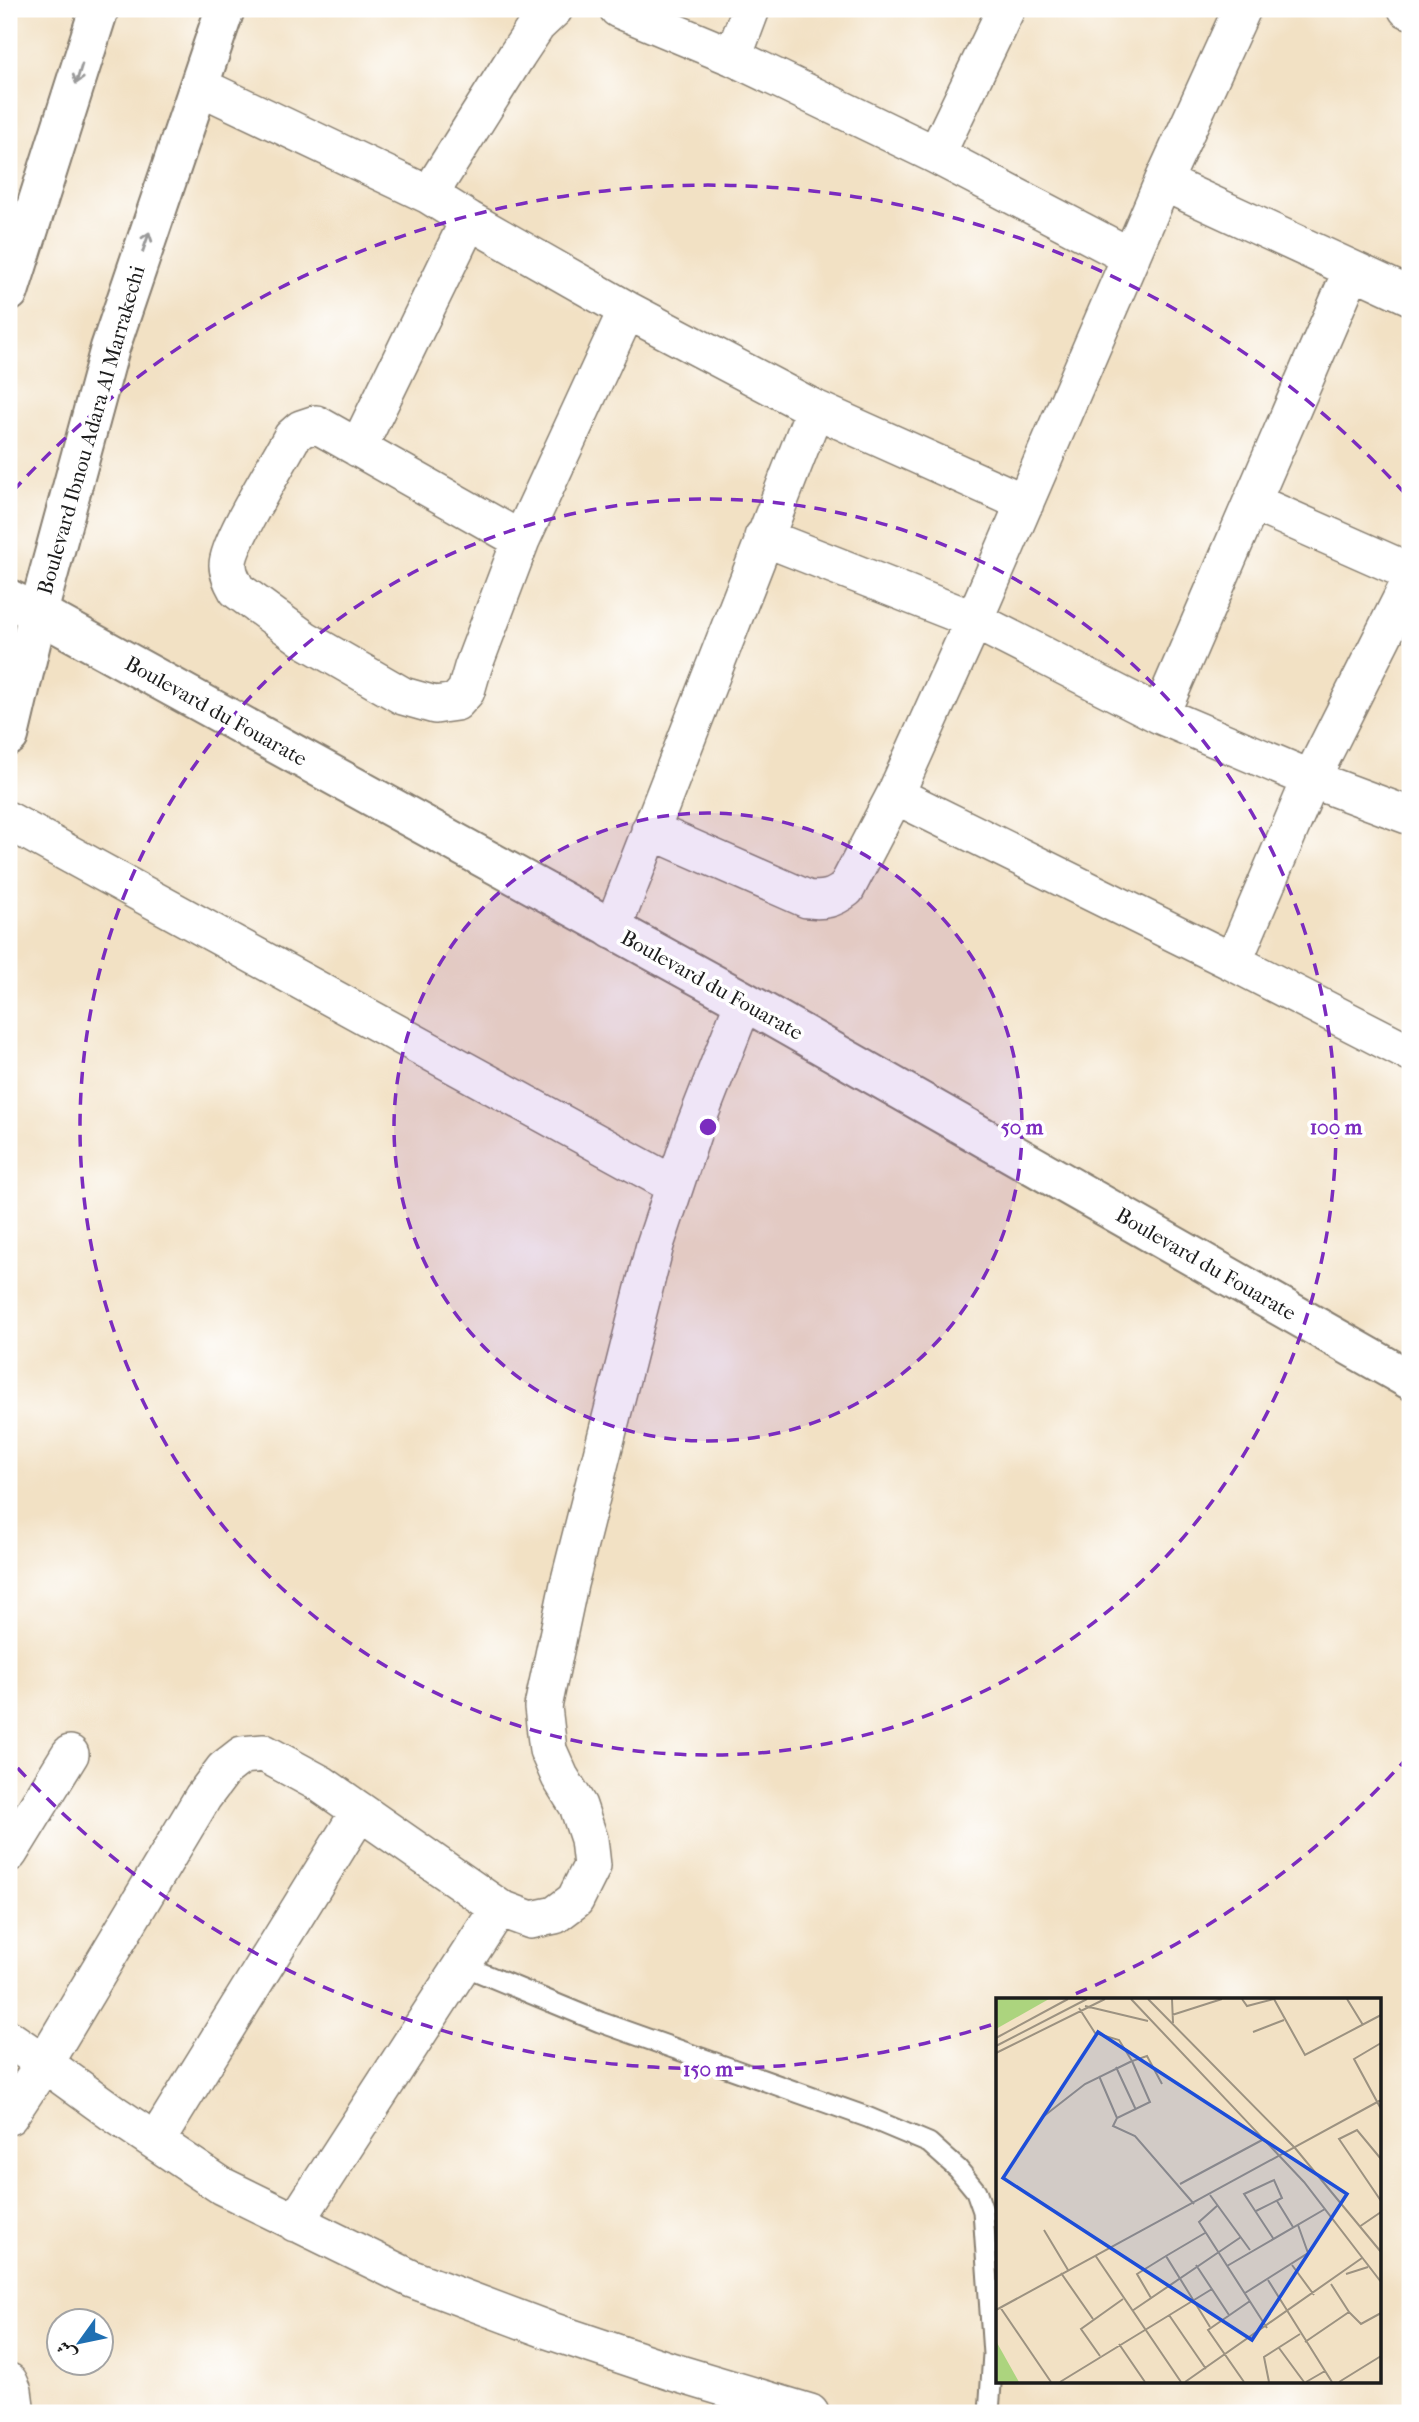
<svg xmlns="http://www.w3.org/2000/svg" width="1419" height="2422" font-family="'IM FELL French Canon',Amiri,serif">
<style>
.lines{fill:none;stroke-linecap:round;stroke-linejoin:round}
.service-casing{stroke:#877e70;stroke-width:23}
.minor-casing{stroke:#877e70;stroke-width:40}
.tertiary-casing{stroke:#877e70;stroke-width:42}
.secondary-casing{stroke:#877e70;stroke-width:42}
.service{stroke:#fff;stroke-width:19}
.minor{stroke:#fff;stroke-width:37}
.tertiary{stroke:#fff;stroke-width:38}
.secondary{stroke:#fff;stroke-width:38}
.oneway{stroke:#999}
.ring{fill:none;stroke:#7b2cbf;stroke-width:3.5;stroke-dasharray:12 9}
.labels{text-anchor:middle;stroke-width:7;stroke-linejoin:round;paint-order:stroke}
.street-label{font-size:21px;fill:#1c1c1c;stroke:#fff}
.inset-road{fill:none;stroke:#9c9281;stroke-width:2}
.view{fill:#1d4ed8;fill-opacity:0.15;stroke:#1d4ed8;stroke-width:3.5}
.inset-edge{fill:none;stroke:#1c1c1c;stroke-width:3.5}
.centre{fill:#7b2cbf;stroke:#fff;stroke-width:3.5}
.ring-label{font-size:21px;text-anchor:middle;font-weight:bold;fill:#7b2cbf;stroke:#fff;stroke-width:7;stroke-linejoin:round;paint-order:stroke}
</style>
<rect width="100%" height="100%" fill="#fff"/>
<filter id="ink" filterUnits="userSpaceOnUse"><feTurbulence type="fractalNoise" baseFrequency=".0143" numOctaves="2"/><feDisplacementMap in="SourceGraphic" scale="14" xChannelSelector="R" yChannelSelector="G"/><feConvolveMatrix kernelMatrix="1 2 1 2 8 2 1 2 1" color-interpolation-filters="sRGB"/></filter>
<filter id="wash" filterUnits="userSpaceOnUse"><feTurbulence type="fractalNoise" baseFrequency=".00686" numOctaves="4" result="noise"/><feDisplacementMap in="SourceGraphic" scale="28" xChannelSelector="R" yChannelSelector="G"/><feGaussianBlur stdDeviation="1.57" result="paint"/><feColorMatrix in="noise" values="0 0 0 0 0 0 0 0 0 0 0 0 0 0 0 0 0 1.4 0 .05"/><feComposite in="paint" operator="in"/></filter>
<g filter="url(#wash)">
<rect width="100%" height="100%" fill="#f2e1c4"/>
</g>
<g filter="url(#ink)">
<g class="lines">
<g class="service-casing">
<path id="service" d="M 462,1965 L 600,2022 L 867,2117 L 929,2143 L 958,2169 L 976,2191 L 983,2211 L 993,2354 L 989,2413"/>
</g>
<g class="minor-casing">
<path id="minor" d="M 618,9 L 733,57 L 936,155 L 1131,257
M 1407,9 L 1410,10
M 733,57 L 751,9
M 199,86 L 429,195 L 469,220 L 627,310 L 815,409 L 1025,503
M 936,155 L 1006,9
M 1163,182 L 1410,296
M 429,195 L 517,55 L 537,25 L 554,9
M 358,448 L 469,220
M 1252,502 L 1410,572
M 763,537 L 974,620 L 1160,715 L 1311,779 L 1410,816
M 521,540 L 316,424 L 301,429 L 292,437 C 280,460 227,544 228,565 C 228,574 233,583 237,590 L 304,639 L 403,696 L 435,705 L 456,702 L 466,691 L 473,667 L 521,540 L 627,310
M 1160,715 L 1352,270
M 895,795 L 1233,962 L 1311,779 L 1410,582
M 9,821 L 674,1185
M 650,830 L 807,899 C 824,901 833,899 846,889 L 895,795 L 974,620 L 1163,182 L 1242,9
M 612,930 L 815,409
M 1233,962 L 1410,1053
M 9,1853 L 70,1754
M 9,2039 L 44,2063 L 203,1797 L 224,1769 L 242,1755 L 264,1753 L 321,1784 L 499,1908 L 531,1920 L 555,1915 L 575,1900 L 592,1866 L 589,1839 L 578,1806 L 560,1777 L 548,1750 L 543,1707 L 569,1584 L 655,1245 L 693,1131 L 744,1001
M 9,2116 L 44,2063 L 113,2113 L 222,2186 L 412,2279 L 548,2330 L 673,2372 L 810,2413
M 156,2141 L 360,1811
M 295,2223 L 499,1908
M 9,2382 L 13,2391 L 16,2413"/>
</g>
<g class="tertiary-casing">
<path id="tertiary" d="M 9,599 L 38,613 L 744,1001 L 1410,1380"/>
</g>
<g class="secondary-casing">
<path id="secondary" d="M 9,292 L 99,9
M 9,736 L 38,613 L 110,348 L 225,9"/>
</g>
<use href="#service" class="service"/>
<use href="#minor" class="minor"/>
<use href="#tertiary" class="tertiary"/>
<use href="#secondary" class="secondary"/>
</g>
<defs><path id="oneway-shaft" d="M-6 0H5M1.5-3L5.5 0L1.5 3" fill="none" stroke-width="1.6" stroke-linecap="round" stroke-linejoin="round" transform="scale(1.75)"/></defs>
<g class="oneway">
<use href="#oneway-shaft" transform="translate(79 74) rotate(107)"/>
<use href="#oneway-shaft" transform="translate(146 242) rotate(-71)"/>
</g>
</g>
<circle cx="708" cy="1127" r="314" fill="#7b2cbf" fill-opacity=".12"/>
<g class="ring">
<circle cx="708" cy="1127" r="314"/>
<circle cx="708" cy="1127" r="628"/>
<path d="M1408 1757A942 942 0 0 1 1068 1997M991 2025A942 942 0 0 1 13 1763M13 491A942 942 0 0 1 1408 497"/>
</g>
<g class="labels">
<g class="street-label">
<text transform="translate(91 430) rotate(-74)" y="7">Boulevard Ibnou Adara Al Marrakechi</text>
<text transform="translate(216 711) rotate(29)" y="7">Boulevard du Fouarate</text>
<text transform="translate(712 985) rotate(29)" y="7">Boulevard du Fouarate</text>
<text transform="translate(1206 1264) rotate(30)" y="7">Boulevard du Fouarate</text>
</g>
</g>
<g transform="translate(996 1998)">
<rect width="385" height="385" fill="#f2e1c4"/>
<path d="M 0,1 L 53,1 L 0,31 ZM 0,343 L 23,384 L 0,384 Z" fill="#acd47e"/>
<path class="inset-road" d="M 135,1 L 308,184 L 385,284M 152,1 L 299,150 L 385,254M 176,1 L 177,25M 246,1 L 251,8 L 278,1M 278,1 L 309,57 L 385,17M 351,1 L 367,27M 89,8 L 152,23M 176,17 L 226,1M 257,34 L 288,22M 0,40 L 72,1M 385,45 L 358,61 L 385,111M 0,48 L 91,1M 0,55 L 109,1M 120,69 L 140,112M 103,78 L 121,120M 166,86 L 151,58 L 136,63 L 154,104 L 121,120 L 117,128 L 139,138 L 198,206M 48,118 L 89,86 L 136,63 L 123,42 L 99,35 L 83,10M 385,161 L 361,132 L 343,141 L 385,203M 184,186 L 268,141M 214,197 L 254,252M 281,203 L 297,229M 222,207 L 203,224 L 271,330M 260,213 L 286,200 L 278,182 L 248,196 L 277,240M 363,229 L 385,214M 48,232 L 72,272M 209,235 L 170,258 L 214,329M 99,257 L 185,384M 200,267 L 233,317M 296,267 L 318,297M 231,268 L 329,211M 65,275 L 97,321M 350,276 L 372,269M 272,282 L 336,384M 335,286 L 353,314M 249,295 L 312,255 L 302,227M 155,300 L 141,276 L 170,258M 4,309 L 55,384M 0,312 L 385,102M 136,313 L 245,239M 173,317 L 210,371M 309,344 L 353,314 L 365,326 L 385,315M 123,346 L 149,384M 283,350 L 308,384M 104,358 L 85,331 L 127,301M 64,384 L 216,291M 189,384 L 366,260M 248,384 L 212,332 L 254,303M 273,384 L 268,359 L 304,336M 310,384 L 329,373M 343,384 L 385,358"/>
<path class="view" d="M 102,34 L 351,196 L 256,342 L 7,180 Z"/>
<rect width="385" height="385" class="inset-edge"/>
</g>
<circle cx="708" cy="1127" r="10" class="centre"/>
<g class="ring-label">
<text x="1022" y="1134">50 m</text>
<text x="1336" y="1134">100 m</text>
<text x="708" y="2076">150 m</text>
</g>
<rect width="1419" height="2422" fill="none" stroke="#fff" stroke-width="35"/>
<g transform="translate(80 2342) rotate(237)"><circle r="33" fill="#ffffff" stroke="#a4a4a4" stroke-width="2"/>
<path d="M0-5L12 26L0 18L-12 26Z" fill="#1f6fb2"/>
<text y="-10" font-size="19" font-weight="bold" text-anchor="middle" fill="#1c1c1c">ش</text>
</g>
</svg>
